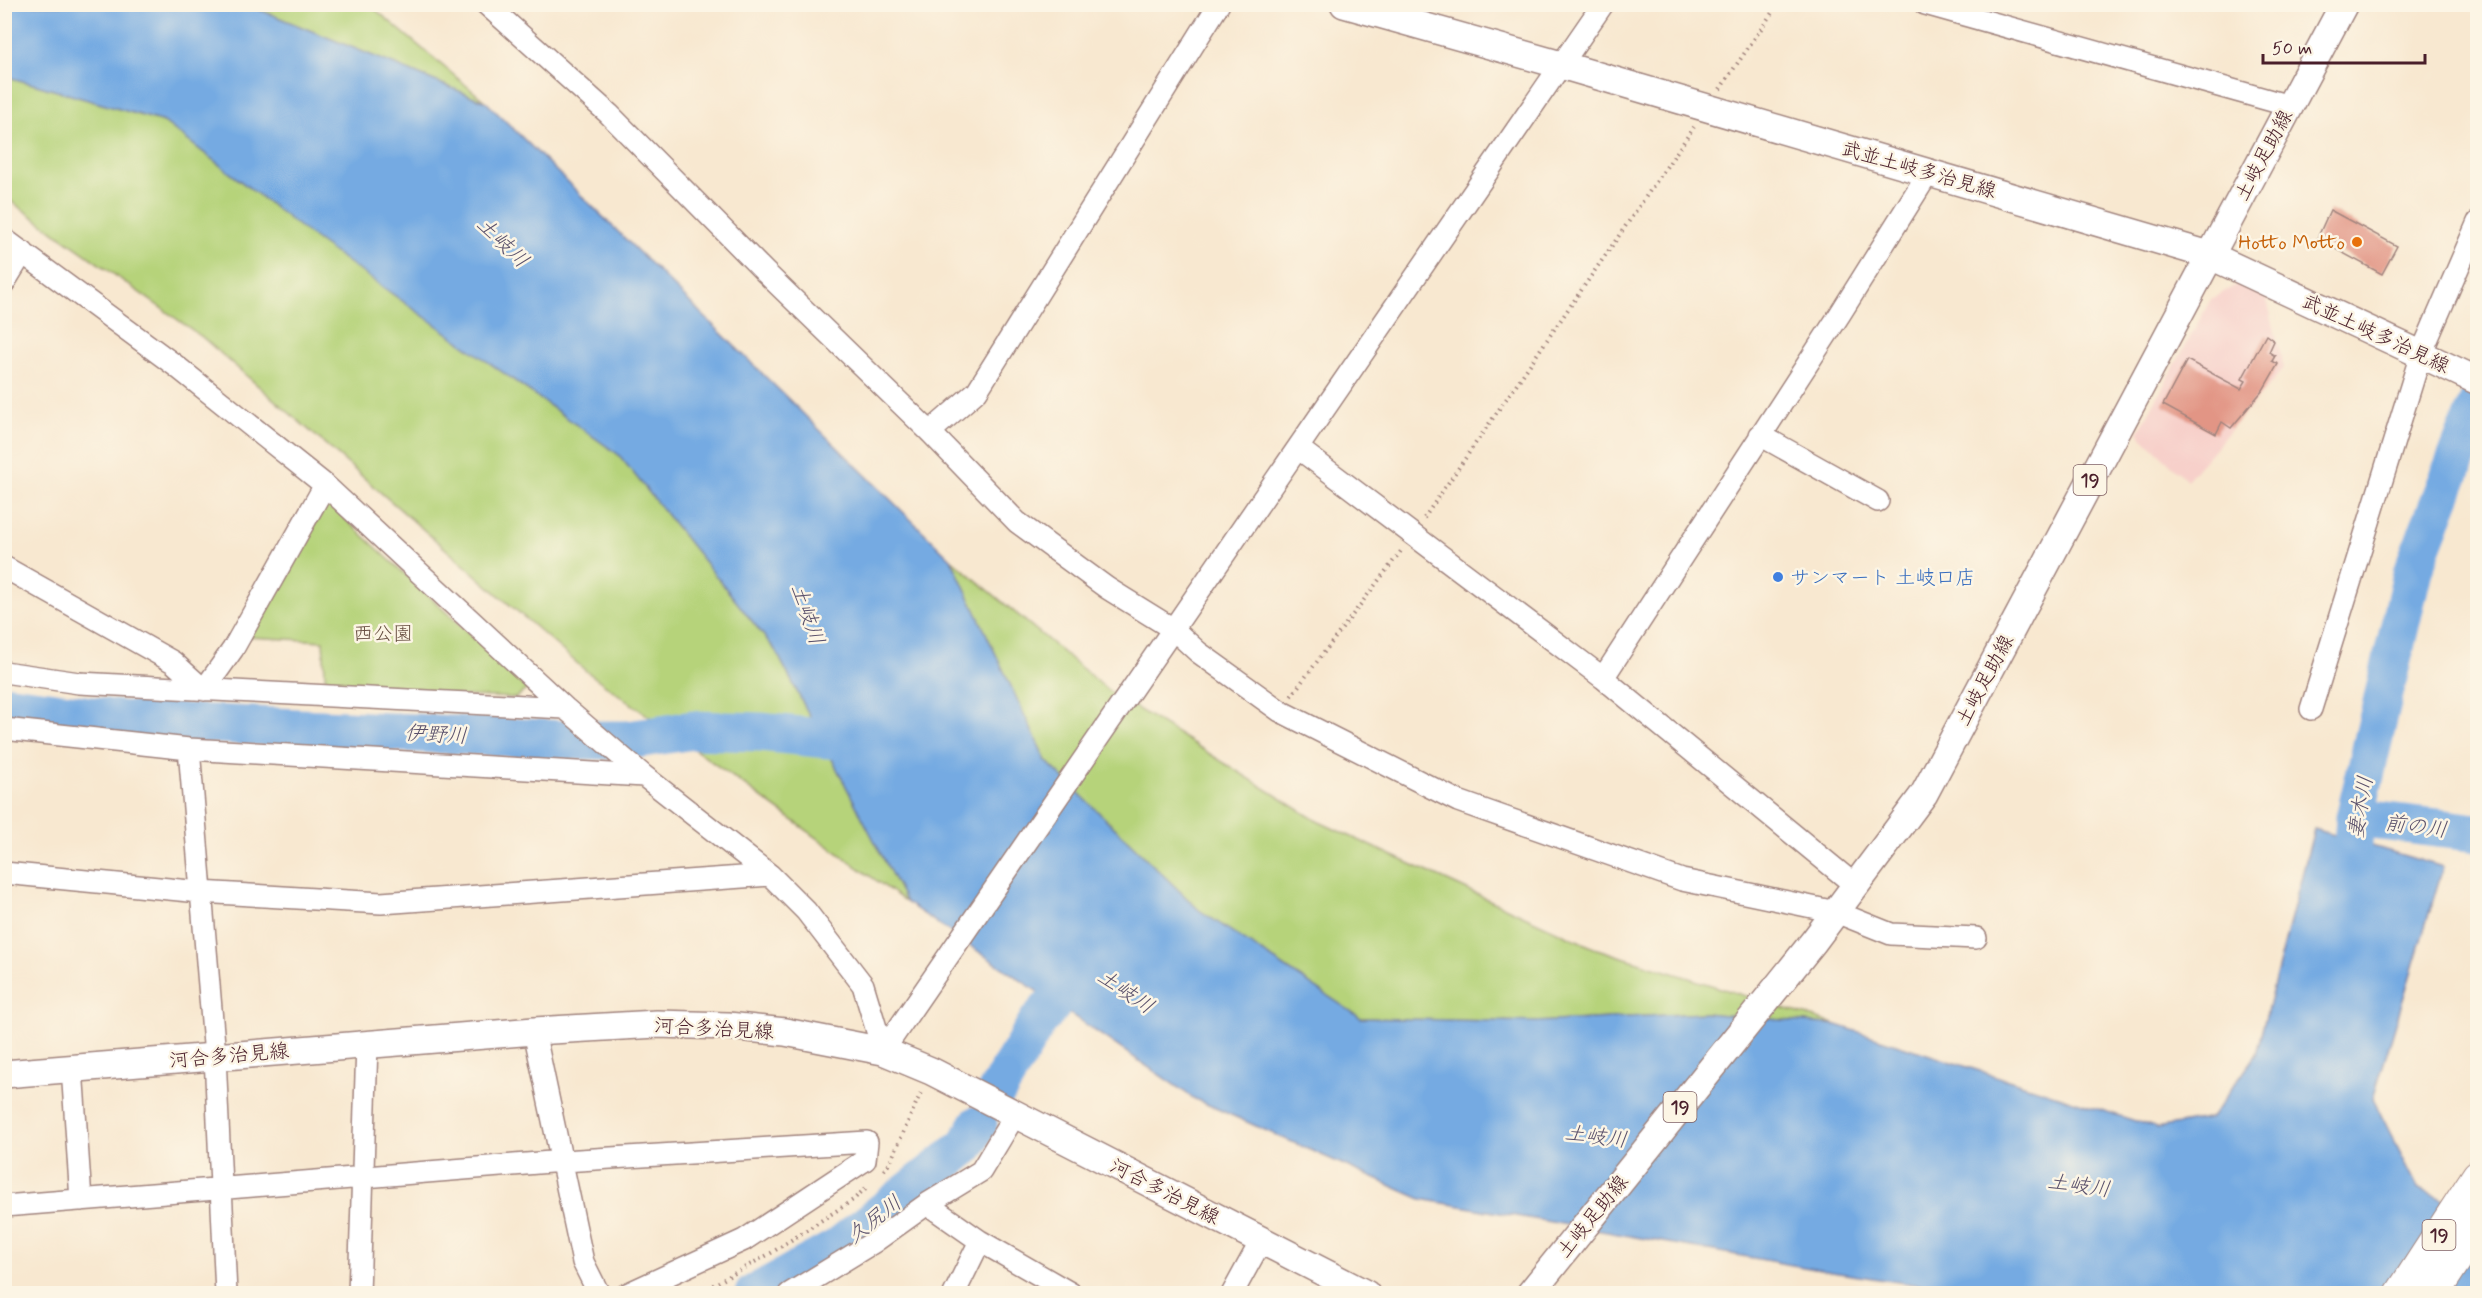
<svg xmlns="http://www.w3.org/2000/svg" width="2482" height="1298" font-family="Mynerve,'Klee One',sans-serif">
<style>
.built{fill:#f7d0ca}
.green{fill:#b6d37a;stroke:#807952;stroke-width:1.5}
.water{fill:#75aae2;stroke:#606486;stroke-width:1.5}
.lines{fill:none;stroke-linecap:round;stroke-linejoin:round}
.river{stroke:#75aae2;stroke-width:39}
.building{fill:#e29585}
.minor-casing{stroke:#a1847e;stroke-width:24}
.major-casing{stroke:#a1847e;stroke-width:30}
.highway-casing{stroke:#a1847e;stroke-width:34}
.path{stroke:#a1847e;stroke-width:4;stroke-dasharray:1.5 4.5;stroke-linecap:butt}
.minor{stroke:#fff;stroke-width:21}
.major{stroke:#fff;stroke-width:27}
.highway{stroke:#fff;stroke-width:32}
.food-dot{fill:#e8710a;stroke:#fcf5e5;stroke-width:2}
.shop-dot{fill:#3f7fe0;stroke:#fcf5e5;stroke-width:2}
.labels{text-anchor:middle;stroke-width:5;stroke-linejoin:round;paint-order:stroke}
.shield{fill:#fcf5e5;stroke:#7f5f63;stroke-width:1.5}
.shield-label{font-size:18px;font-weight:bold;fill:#4a1f2b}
.street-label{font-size:20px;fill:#4a1f2b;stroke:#fcf5e5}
.food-label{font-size:20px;fill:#c56008;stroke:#fcf5e5;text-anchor:end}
.shop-label{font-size:20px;fill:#366cbe;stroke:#fcf5e5;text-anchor:start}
.park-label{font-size:20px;fill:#654c3f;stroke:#fcf5e5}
.water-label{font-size:21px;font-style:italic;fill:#59506b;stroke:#fcf5e5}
</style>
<rect width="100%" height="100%" fill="#fcf5e5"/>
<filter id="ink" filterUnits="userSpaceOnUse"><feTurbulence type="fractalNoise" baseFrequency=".0167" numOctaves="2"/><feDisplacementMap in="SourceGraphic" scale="12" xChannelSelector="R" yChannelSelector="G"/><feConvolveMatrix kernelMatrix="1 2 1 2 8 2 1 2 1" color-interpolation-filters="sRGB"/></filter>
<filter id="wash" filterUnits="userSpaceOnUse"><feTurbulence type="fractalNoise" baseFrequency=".008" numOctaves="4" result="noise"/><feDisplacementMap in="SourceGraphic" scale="24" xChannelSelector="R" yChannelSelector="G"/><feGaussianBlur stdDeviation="1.35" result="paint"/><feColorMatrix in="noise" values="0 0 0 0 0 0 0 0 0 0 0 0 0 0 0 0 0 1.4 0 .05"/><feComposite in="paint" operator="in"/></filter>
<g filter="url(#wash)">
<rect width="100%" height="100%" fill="#f8e8d0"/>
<path class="built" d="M 2242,282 L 2265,292 L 2284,368 L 2187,480 L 2138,433 L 2211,299 Z"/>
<path class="green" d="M 248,5 L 370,5 L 486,102 Z
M 5,76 L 164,122 L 318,241 L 619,455 L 776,651 L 906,902 L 586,671 L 202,337 L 5,197 Z
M 327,502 L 528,688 L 516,698 L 326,690 L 323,641 L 249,637 Z
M 951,559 L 1109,691 L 1317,821 L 1594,948 L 1837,1025 L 1704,1013 L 1536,1022 L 1361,1018 L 1199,910 L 1046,761 Z"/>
<path class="water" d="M 4,5 L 248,5 L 486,102 L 951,559 L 1046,761 L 1199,910 L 1361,1018 L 1536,1022 L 1704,1013 L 1837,1025 L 2157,1128 L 2211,1118 L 2256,1054 L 2314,829 L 2443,867 L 2373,1099 L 2418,1188 L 2477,1217 L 2477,1293 L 1979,1294 L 1832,1272 L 1421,1199 L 1195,1099 L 906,902 L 776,651 L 619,455 L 318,241 L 164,122 L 5,76 Z"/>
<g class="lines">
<path class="river" d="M 4,704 L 121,720 L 569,740 L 629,740 L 693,730 L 760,732 L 868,743
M 2355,818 L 2478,833
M 2349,895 L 2355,818 L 2413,570 L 2478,403
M 997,1091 L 1038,1021 L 1087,965
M 754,1294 L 837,1248 L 966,1146 L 978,1125"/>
</g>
<g id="blocks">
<path class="building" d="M 2330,210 L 2397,246 L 2382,274 L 2317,239 Z
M 2266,335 L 2274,341 L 2269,352 L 2275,356 L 2272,361 L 2278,364 L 2263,390 L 2231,428 L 2222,422 L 2216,434 L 2163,405 L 2187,360 L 2241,389 L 2246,381 L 2242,379 Z"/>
</g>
</g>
<g filter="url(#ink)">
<use href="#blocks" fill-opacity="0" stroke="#a1847e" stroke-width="1.5"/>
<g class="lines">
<g class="minor-casing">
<path id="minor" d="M 486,4 L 609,114 L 765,272 L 930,432 L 1017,522 L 1107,588 L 1173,629 L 1198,652 L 1280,711 L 1458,801 L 1682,880 L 1836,912 L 1891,934 L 1976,938
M 1925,4 L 2290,106
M 4,239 L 176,366 L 325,485 L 565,708 L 644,776 L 770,875 L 806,911 L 863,985 L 883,1051
M 4,283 L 23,252
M 930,432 L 977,391 L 1219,4
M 1760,435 L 1878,501
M 1298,448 L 1603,678 L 1856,886
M 4,567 L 173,662 L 204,690 L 233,649 L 325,485
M 4,672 L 79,683 L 565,708
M 1603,678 L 1840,314 L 1929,172
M 2311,709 L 2421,354 L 2478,222
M 4,729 L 189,749 L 644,776
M 189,749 L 215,1056 L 226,1294
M 4,873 L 200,892 L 381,903 L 770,875
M 534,1031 L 583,1262 L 599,1294
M 883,1051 L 1603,4
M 72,1068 L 81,1200
M 927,1204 L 980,1241 L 1072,1294
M 4,1206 L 563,1161 L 867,1142 L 865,1160 L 744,1240 L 627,1294
M 359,1294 L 367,1044
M 789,1294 L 874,1242 L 927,1204 L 981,1171 L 1016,1113
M 954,1294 L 980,1241
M 1232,1294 L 1261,1241"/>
</g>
<g class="major-casing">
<path id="major" d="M 1344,4 L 1561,65 L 2209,255 L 2478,381
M 4,1074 L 534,1031 L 657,1024 L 728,1026 L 785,1032 L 883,1051 L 931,1071 L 1366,1294
M 1530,1294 L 1814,941 L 1924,794 L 2344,4"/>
</g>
<g class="highway-casing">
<path id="highway" d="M 2401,1294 L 2478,1176
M 2433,1294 L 2478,1225"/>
</g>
<path class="path" d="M 1720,89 L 1778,4
M 1424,518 L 1694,127
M 1291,696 L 1401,551
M 884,1170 L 890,1163 L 922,1090
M 697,1294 L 771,1253 L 853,1200 L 868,1186"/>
<use href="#minor" class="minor"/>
<use href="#major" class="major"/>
<use href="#highway" class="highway"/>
</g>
</g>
<circle class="food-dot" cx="2357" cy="242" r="6"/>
<circle class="shop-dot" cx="1778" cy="577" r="6"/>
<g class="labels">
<g class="shield">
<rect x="2073.5" y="465" width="33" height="30" rx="4.5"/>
<rect x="1663.5" y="1092" width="33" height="30" rx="4.5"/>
<rect x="2422.5" y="1220" width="33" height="30" rx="4.5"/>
</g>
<g class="shield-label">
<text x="2090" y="486">19</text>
<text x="1680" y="1113">19</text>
<text x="2439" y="1241">19</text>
</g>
<g class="street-label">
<text transform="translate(2263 155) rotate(-62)" y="7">土岐足助線</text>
<text transform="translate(1919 169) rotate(16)" y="7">武並土岐多治見線</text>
<text transform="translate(2376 333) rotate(25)" y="7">武並土岐多治見線</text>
<text transform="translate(1984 680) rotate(-62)" y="7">土岐足助線</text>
<text transform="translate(714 1028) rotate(3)" y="7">河合多治見線</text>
<text transform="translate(229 1055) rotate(-5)" y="7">河合多治見線</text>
<text transform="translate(1165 1191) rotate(27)" y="7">河合多治見線</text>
<text transform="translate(1592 1216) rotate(-51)" y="7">土岐足助線</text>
</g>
<g class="food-label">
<text x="2345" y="249">Hotto Motto</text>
</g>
<g class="shop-label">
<text x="1790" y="584">サンマート 土岐口店</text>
</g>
<g class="park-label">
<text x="383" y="640">西公園</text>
</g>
<g class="water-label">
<text transform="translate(503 242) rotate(44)" y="7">土岐川</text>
<text transform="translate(808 614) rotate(71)" y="7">土岐川</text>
<text transform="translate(436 734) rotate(3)" y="7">伊野川</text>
<text transform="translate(2360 807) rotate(-80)" y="7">妻木川</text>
<text transform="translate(2416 826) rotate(7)" y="7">前の川</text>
<text transform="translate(1126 991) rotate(34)" y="7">土岐川</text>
<text transform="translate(1596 1136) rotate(7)" y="7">土岐川</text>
<text transform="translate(2079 1185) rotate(8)" y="7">土岐川</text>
<text transform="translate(874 1219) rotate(-38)" y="7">久尻川</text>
</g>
</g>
<rect width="2482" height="1298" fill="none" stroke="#fcf5e5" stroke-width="24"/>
<path d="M2263 54v9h162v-9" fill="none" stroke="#4a1f2b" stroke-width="3"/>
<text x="2272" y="54" font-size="18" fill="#4a1f2b" stroke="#fcf5e5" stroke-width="4.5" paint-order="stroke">50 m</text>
</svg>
